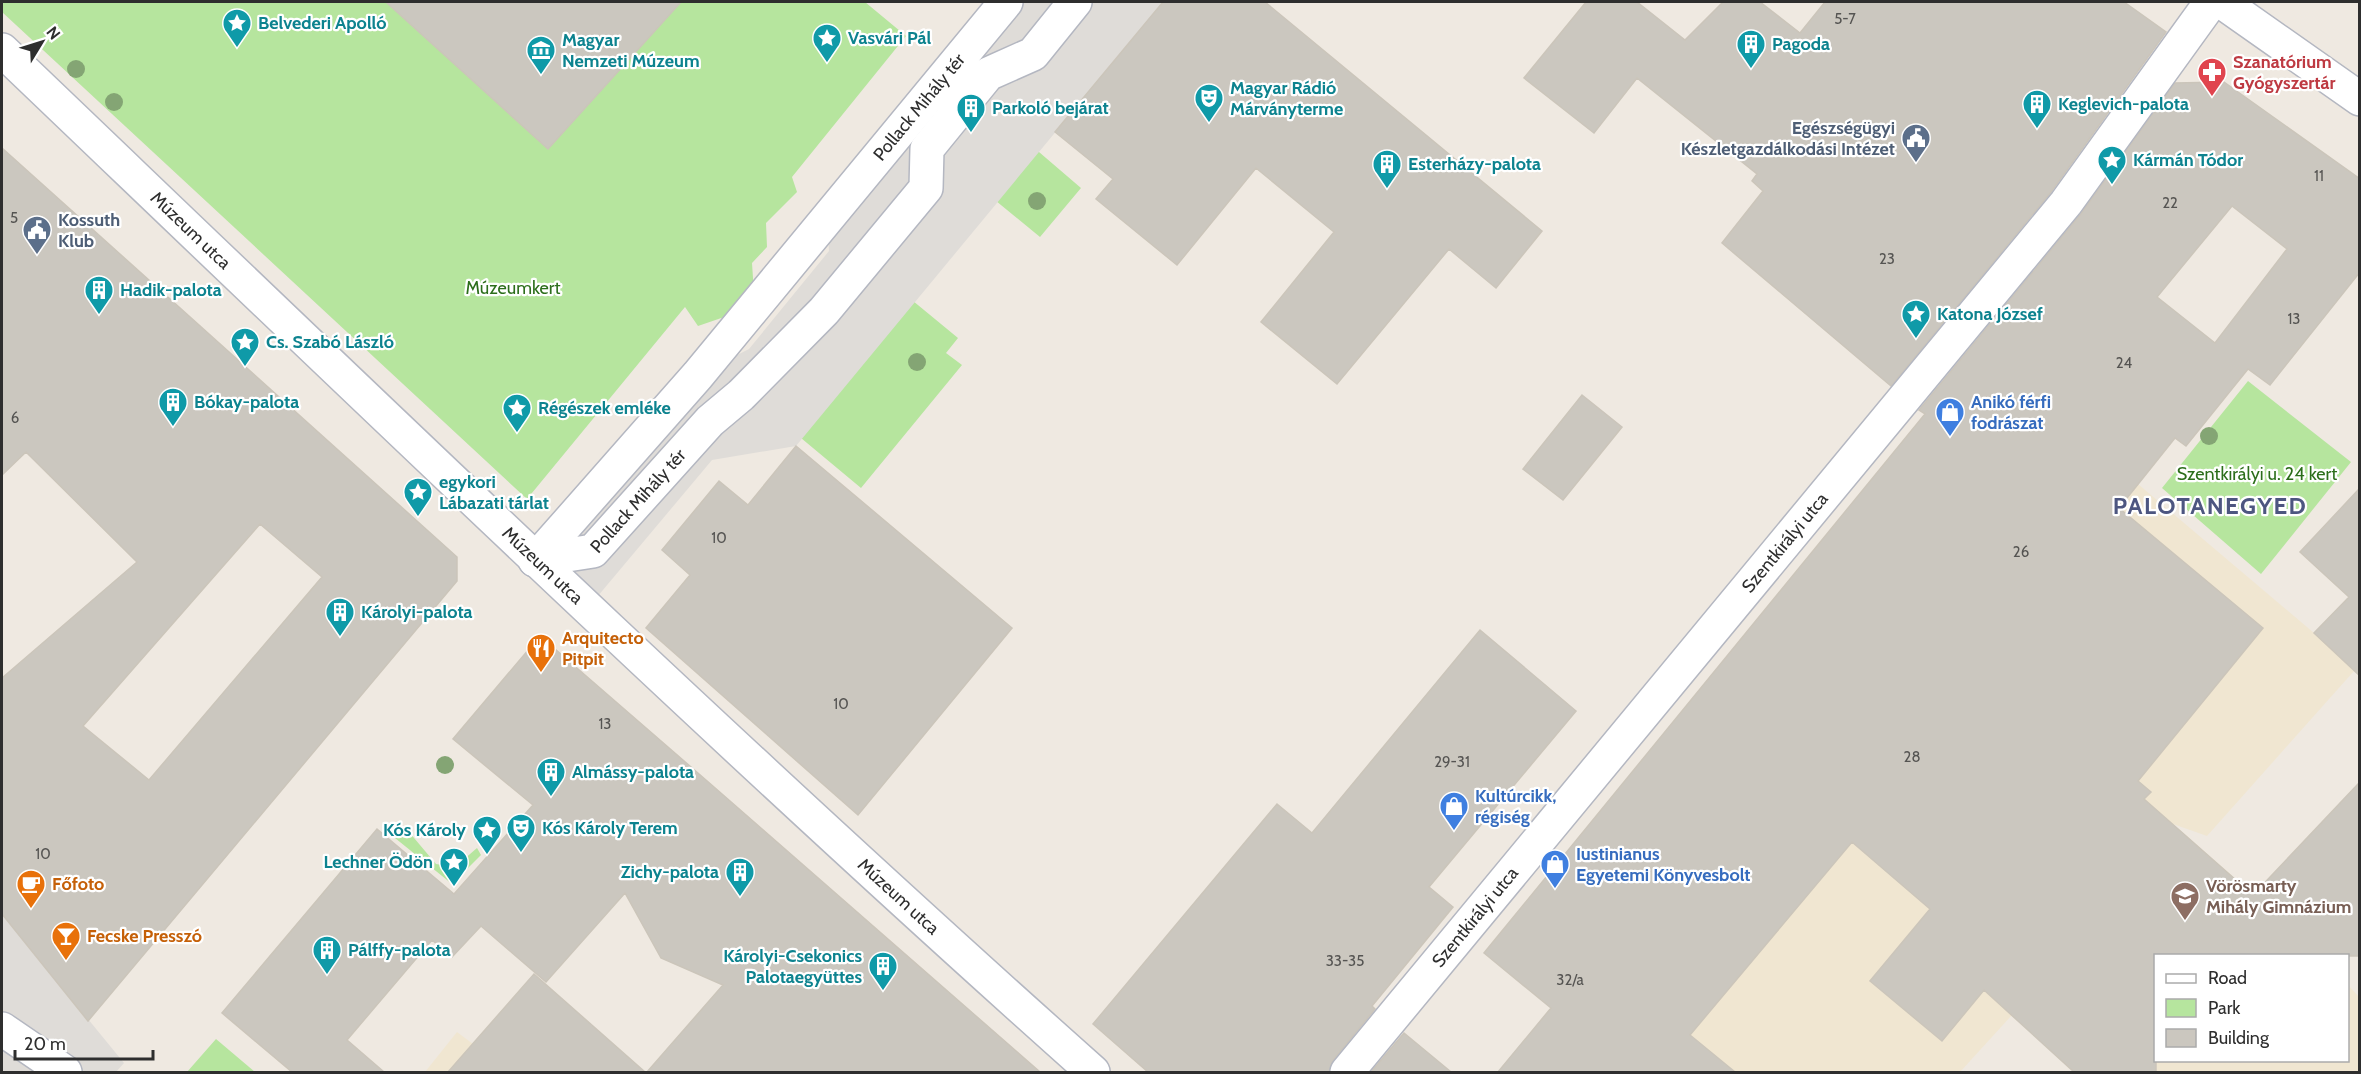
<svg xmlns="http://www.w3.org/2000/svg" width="2361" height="1074" font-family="Cabin,sans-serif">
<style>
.education{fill:#f0e6d1}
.green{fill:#b6e59e}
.plaza{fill:#dfdcd8}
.building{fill:#cbc7bf;stroke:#cbc5ba;stroke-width:1.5;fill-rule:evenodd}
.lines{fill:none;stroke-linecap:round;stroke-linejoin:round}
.minor-casing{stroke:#b4b7c1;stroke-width:36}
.minor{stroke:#fff;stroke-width:33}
.tree{fill:#84a574}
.labels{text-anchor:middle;stroke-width:4.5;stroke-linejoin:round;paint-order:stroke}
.number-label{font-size:15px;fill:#555452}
.culture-label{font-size:18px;font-weight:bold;fill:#0d838f;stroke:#fff;text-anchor:start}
.health-label{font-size:18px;font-weight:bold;fill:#be3a42;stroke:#fff;text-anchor:start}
.street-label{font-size:18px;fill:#2e2e2e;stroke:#fff}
.service-label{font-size:18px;font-weight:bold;fill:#4e5e75;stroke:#fff;text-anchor:end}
.park-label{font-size:18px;fill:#2c6e1b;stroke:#fff}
.shop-label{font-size:18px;font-weight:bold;fill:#366cbe;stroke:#fff;text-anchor:start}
.food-label{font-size:18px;font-weight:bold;fill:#c56008;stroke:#fff;text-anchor:start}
.education-label{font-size:18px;font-weight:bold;fill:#785e54;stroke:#fff;text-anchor:start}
.district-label{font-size:24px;font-weight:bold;letter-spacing:1.5px;fill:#4d5680;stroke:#fff}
</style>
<rect width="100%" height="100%" fill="#efe9e1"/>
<path class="education" d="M 2138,484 L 2314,633 L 2354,671 L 2207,836 L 2173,824 L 2245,887 L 2316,955 L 2156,956 L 2156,1060 L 2348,1060 L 2348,985 L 2359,997 L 2359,1072 L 2074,1072 L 2012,1015 L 1960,1072 L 1735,1072 L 1527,901 Z
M 498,1016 L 561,1072 L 425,1072 L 457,1032 L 473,1044 Z"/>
<path class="green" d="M 2,2 L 386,2 L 548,148 L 681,2 L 865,2 L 906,36 L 792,177 L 797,192 L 766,223 L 767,247 L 752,263 L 754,293 L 733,314 L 698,326 L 685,307 L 527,499 L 2,12 Z
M 1032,146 L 1081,188 L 1040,237 L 990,196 Z
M 907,296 L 958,338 L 946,353 L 962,365 L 861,488 L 795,433 Z
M 2248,381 L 2351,462 L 2261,574 L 2162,488 Z
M 409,832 L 436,864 L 455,867 L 477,848 L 481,855 L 452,884 L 395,838 Z
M 216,1039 L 255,1072 L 187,1072 Z"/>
<path class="plaza" d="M 1017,2 L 1163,2 L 796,446 L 712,460 L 587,609 L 535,560 L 698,375 L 749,349 L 829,251 L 828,234 Z
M 2,914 L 124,1063 L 116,1072 L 2,1072 Z"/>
<path class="building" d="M 386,2 L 681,2 L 548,149 Z
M 1163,2 L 1265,2 L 1542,231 L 1496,288 L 1449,249 L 1337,384 L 1261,322 L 1334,232 L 1256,168 L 1177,265 L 1096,199 L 1113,179 L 1055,132 Z
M 1586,2 L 1637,2 L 1685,40 L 1723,2 L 1760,2 L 1800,33 L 1825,2 L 2124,2 L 2166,32 L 2051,192 L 1891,386 L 1722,243 L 1763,191 L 1752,181 L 1757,174 L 1637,78 L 1594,133 L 1524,78 Z
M 2224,82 L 2360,179 L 2360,272 L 2270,385 L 2248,369 L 2186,446 L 2175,438 L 2119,508 L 2263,628 L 2138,781 L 2151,792 L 2144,799 L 2253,895 L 2360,782 L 2360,956 L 2156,956 L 2156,1072 L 2074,1072 L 1984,990 L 1942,1041 L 1870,981 L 1930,909 L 1852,842 L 1690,1035 L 1735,1072 L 1498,1072 L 1551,1008 L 1484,953 L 1925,414 L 1919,410 L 2080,215 L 2175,83 ZM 2232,206 L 2287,249 L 2215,343 L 2157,297 Z
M 2,148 L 457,557 L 457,581 L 88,1021 L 2,914 L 2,678 L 137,562 L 26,452 L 2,475 ZM 260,524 L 322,577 L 149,780 L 83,726 Z
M 1582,395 L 1622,427 L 1563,500 L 1523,469 Z
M 796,446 L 1012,628 L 858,815 L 646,628 L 690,575 L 662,550 L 719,481 L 748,505 Z
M 2360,488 L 2360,676 L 2314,633 L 2349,597 L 2300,552 Z
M 1480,630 L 1576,711 L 1429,887 L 1453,907 L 1372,1006 L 1375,1009 L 1333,1060 L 1329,1072 L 1148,1072 L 1093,1024 L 1277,804 L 1312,833 Z
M 540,636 L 714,787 L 1040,1072 L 647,1072 L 723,985 L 661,958 L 625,893 L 546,982 L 481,926 L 452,957 L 432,940 L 347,1040 L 384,1072 L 292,1072 L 222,1013 L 377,829 L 454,894 L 533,805 L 453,739 Z
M 534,974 L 645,1072 L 448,1072 Z
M 1404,1033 L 1451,1072 L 1371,1072 Z"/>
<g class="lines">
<g class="minor-casing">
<g id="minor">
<path d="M 2222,2 L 2360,99"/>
<path id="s1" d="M 2,50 C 362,394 721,741 1093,1072"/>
<path id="s2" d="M 535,560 L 593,551 L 710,421 L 741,395 L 824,311 L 926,188 L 927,149 L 988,74 L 1033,54 L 1075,2"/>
<path id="s3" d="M 535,560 L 698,375 L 1006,2"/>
<path d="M 2,1029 L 65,1072"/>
<path id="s4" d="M 1347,1072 L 2066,203 L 2211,2"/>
</g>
</g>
<use href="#minor" class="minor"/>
</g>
<g class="tree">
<circle cx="76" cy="69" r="9"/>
<circle cx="114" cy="102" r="9"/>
<circle cx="1037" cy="201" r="9"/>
<circle cx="917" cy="362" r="9"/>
<circle cx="2209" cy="436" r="9"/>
<circle cx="445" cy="765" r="9"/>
</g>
<defs>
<g id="sight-pin" transform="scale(1.5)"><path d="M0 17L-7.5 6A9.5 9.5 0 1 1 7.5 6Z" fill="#0f9aa8" stroke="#fff"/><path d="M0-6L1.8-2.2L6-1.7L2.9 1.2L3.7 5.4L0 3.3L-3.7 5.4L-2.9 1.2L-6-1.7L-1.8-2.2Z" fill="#fff"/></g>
<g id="building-pin" transform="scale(1.5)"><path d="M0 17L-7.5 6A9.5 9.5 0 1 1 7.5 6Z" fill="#0f9aa8" stroke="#fff"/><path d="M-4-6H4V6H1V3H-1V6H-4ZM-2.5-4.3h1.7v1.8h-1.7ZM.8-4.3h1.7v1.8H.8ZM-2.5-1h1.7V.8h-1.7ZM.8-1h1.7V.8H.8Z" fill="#fff"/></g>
<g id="museum-pin" transform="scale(1.5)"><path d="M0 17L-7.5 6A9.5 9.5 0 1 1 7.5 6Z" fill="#0f9aa8" stroke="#fff"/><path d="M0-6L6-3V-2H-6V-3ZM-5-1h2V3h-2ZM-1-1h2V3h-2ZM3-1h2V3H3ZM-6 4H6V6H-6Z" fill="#fff"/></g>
<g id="pharmacy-pin" transform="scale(1.5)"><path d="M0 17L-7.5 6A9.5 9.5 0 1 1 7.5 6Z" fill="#e0444e" stroke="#fff"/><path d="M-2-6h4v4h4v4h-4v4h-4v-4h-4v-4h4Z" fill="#fff"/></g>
<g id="theatre-pin" transform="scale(1.5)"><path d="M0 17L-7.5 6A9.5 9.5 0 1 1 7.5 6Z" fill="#0f9aa8" stroke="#fff"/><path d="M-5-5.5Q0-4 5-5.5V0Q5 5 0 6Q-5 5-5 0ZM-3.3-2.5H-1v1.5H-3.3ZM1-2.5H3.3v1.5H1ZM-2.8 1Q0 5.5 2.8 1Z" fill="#fff"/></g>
<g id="civic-pin" transform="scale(1.5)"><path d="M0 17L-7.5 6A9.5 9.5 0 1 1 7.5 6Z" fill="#5c6f8a" stroke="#fff"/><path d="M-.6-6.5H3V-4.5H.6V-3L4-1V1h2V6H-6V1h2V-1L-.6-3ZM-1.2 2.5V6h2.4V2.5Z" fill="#fff"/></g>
<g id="shop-pin" transform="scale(1.5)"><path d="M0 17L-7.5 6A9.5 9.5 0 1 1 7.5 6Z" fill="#3f7fe0" stroke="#fff"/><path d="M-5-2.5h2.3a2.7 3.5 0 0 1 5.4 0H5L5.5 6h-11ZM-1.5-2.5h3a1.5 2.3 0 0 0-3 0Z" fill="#fff"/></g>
<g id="restaurant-pin" transform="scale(1.5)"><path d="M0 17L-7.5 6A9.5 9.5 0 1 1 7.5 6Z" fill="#e8710a" stroke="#fff"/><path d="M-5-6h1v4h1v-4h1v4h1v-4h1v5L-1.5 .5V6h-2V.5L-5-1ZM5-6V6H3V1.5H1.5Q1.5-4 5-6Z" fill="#fff"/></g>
<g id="cafe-pin" transform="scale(1.5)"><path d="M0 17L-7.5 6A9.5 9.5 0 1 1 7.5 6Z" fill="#e8710a" stroke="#fff"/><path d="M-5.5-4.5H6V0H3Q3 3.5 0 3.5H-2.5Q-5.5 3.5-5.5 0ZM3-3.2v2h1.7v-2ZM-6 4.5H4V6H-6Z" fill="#fff"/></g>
<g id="school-pin" transform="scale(1.5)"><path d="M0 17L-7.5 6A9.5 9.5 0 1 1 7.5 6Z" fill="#8d6e63" stroke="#fff"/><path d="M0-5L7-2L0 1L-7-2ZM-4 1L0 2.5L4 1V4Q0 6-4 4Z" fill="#fff"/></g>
<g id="bar-pin" transform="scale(1.5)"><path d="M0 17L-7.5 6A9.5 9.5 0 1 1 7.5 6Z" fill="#e8710a" stroke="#fff"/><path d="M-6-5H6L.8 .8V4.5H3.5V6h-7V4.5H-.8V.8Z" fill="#fff"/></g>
</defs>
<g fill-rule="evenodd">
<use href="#sight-pin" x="237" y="23"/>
<use href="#sight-pin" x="827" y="38"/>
<use href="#building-pin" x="1751" y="44"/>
<use href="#museum-pin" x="541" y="50"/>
<use href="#pharmacy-pin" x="2212" y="72"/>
<use href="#theatre-pin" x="1209" y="98"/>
<use href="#building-pin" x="2037" y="104"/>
<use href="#building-pin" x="971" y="108"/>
<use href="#civic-pin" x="1916" y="138"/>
<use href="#sight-pin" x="2112" y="160"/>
<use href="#building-pin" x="1387" y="164"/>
<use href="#civic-pin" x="37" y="230"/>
<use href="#building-pin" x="99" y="290"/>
<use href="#sight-pin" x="1916" y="314"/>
<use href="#sight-pin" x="245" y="342"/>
<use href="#building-pin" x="173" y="402"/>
<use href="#sight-pin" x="517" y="408"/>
<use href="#shop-pin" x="1950" y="412"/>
<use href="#sight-pin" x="418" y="492"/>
<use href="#building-pin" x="340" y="612"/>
<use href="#restaurant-pin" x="541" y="648"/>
<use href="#building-pin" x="551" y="772"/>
<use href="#shop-pin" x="1454" y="806"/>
<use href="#theatre-pin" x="521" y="828"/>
<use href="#sight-pin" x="487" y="830"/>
<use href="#sight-pin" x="454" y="862"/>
<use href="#shop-pin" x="1555" y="864"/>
<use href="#building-pin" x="740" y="872"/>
<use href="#cafe-pin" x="31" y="884"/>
<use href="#school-pin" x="2185" y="896"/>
<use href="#bar-pin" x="66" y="936"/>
<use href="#building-pin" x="327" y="950"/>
<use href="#building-pin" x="883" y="966"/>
</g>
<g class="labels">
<g class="number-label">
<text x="1845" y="24">5-7</text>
<text x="2319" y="181">11</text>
<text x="2170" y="208">22</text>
<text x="14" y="223">5</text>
<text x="1887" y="264">23</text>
<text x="2294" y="324">13</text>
<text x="2124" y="368">24</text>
<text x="15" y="423">6</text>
<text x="719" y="543">10</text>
<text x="2021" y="557">26</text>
<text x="841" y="709">10</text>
<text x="605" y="729">13</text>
<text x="1912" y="762">28</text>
<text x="1452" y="767">29-31</text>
<text x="43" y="859">10</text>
<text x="1345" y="966">33-35</text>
<text x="1570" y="985">32/a</text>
</g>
<g class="culture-label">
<text x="258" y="29">Belvederi Apolló</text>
<text x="848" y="44">Vasvári Pál</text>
<text x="562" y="46">Magyar<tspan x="562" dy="21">Nemzeti Múzeum</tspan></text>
<text x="1772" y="50">Pagoda</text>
<text x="1230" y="94">Magyar Rádió<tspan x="1230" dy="21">Márványterme</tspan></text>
<text x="2058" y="110">Keglevich-palota</text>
<text x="992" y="114">Parkoló bejárat</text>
<text x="2133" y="166">Kármán Tódor</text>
<text x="1408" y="170">Esterházy-palota</text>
<text x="120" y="296">Hadik-palota</text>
<text x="1937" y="320">Katona József</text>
<text x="266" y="348">Cs. Szabó László</text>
<text x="194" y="408">Bókay-palota</text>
<text x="538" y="414">Régészek emléke</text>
<text x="439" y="488">egykori<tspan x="439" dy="21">Lábazati tárlat</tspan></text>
<text x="361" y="618">Károlyi-palota</text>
<text x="572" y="778">Almássy-palota</text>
<text x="542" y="834">Kós Károly Terem</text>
<text x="466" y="836" text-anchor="end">Kós Károly</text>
<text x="433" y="868" text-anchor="end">Lechner Ödön</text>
<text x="719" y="878" text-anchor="end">Zichy-palota</text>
<text x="348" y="956">Pálffy-palota</text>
<text x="862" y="962" text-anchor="end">Károlyi-Csekonics<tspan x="862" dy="21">Palotaegyüttes</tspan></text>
</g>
<g class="health-label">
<text x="2233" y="68">Szanatórium<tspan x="2233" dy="21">Gyógyszertár</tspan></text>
</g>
<g class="street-label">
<text dy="6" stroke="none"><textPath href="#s3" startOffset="594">Pollack Mihály tér</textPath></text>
<text dy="6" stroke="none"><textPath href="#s1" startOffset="261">Múzeum utca</textPath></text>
<text dy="6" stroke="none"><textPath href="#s2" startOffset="126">Pollack Mihály tér</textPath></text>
<text dy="6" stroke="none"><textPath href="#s4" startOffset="687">Szentkirályi utca</textPath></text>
<text dy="6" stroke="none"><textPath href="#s1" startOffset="747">Múzeum utca</textPath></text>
<text dy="6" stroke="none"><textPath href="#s1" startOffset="1233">Múzeum utca</textPath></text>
<text dy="6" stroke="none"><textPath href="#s4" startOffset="201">Szentkirályi utca</textPath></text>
</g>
<g class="service-label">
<text x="1895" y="134">Egészségügyi<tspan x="1895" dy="21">Készletgazdálkodási Intézet</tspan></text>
<text x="58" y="226" text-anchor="start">Kossuth<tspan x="58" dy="21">Klub</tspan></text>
</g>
<g class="park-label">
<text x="513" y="294">Múzeumkert</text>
<text x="2257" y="480">Szentkirályi u. 24 kert</text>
</g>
<g class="shop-label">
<text x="1971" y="408">Anikó férfi<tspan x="1971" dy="21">fodrászat</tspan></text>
<text x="1475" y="802">Kultúrcikk,<tspan x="1475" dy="21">régiség</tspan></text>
<text x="1576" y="860">Iustinianus<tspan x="1576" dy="21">Egyetemi Könyvesbolt</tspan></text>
</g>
<g class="food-label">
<text x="562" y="644">Arquitecto<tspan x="562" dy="21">Pitpit</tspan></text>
<text x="52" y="890">Főfoto</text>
<text x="87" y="942">Fecske Presszó</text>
</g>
<g class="education-label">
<text x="2206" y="892">Vörösmarty<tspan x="2206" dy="21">Mihály Gimnázium</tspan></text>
</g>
<g class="district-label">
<text x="2210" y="514">PALOTANEGYED</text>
</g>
</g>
<rect width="2361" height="1074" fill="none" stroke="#2e2e2e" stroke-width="6"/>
<rect x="2154" y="954" width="195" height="108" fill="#ffffff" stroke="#ababab" stroke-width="1.5"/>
<rect x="2166" y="974" width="30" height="9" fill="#ffffff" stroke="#ababab" stroke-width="1.5"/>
<text x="2208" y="984" font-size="18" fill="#2e2e2e">Road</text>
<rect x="2166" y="999" width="30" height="18" fill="#b6e59e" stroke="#ababab" stroke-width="1.5"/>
<text x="2208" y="1014" font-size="18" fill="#2e2e2e">Park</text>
<rect x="2166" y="1029" width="30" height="18" fill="#cbc7bf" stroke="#ababab" stroke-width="1.5"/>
<text x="2208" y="1044" font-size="18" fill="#2e2e2e">Building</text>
<g transform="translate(42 42) rotate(52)" stroke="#ffffff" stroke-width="4.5" paint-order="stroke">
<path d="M0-4.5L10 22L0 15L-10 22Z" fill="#2e2e2e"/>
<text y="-9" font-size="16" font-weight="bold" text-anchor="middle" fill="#2e2e2e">N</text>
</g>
<path d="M15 1050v9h138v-9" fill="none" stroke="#2e2e2e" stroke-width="3"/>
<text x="24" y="1050" font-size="18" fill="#2e2e2e" stroke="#ffffff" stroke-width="4.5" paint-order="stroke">20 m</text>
</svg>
